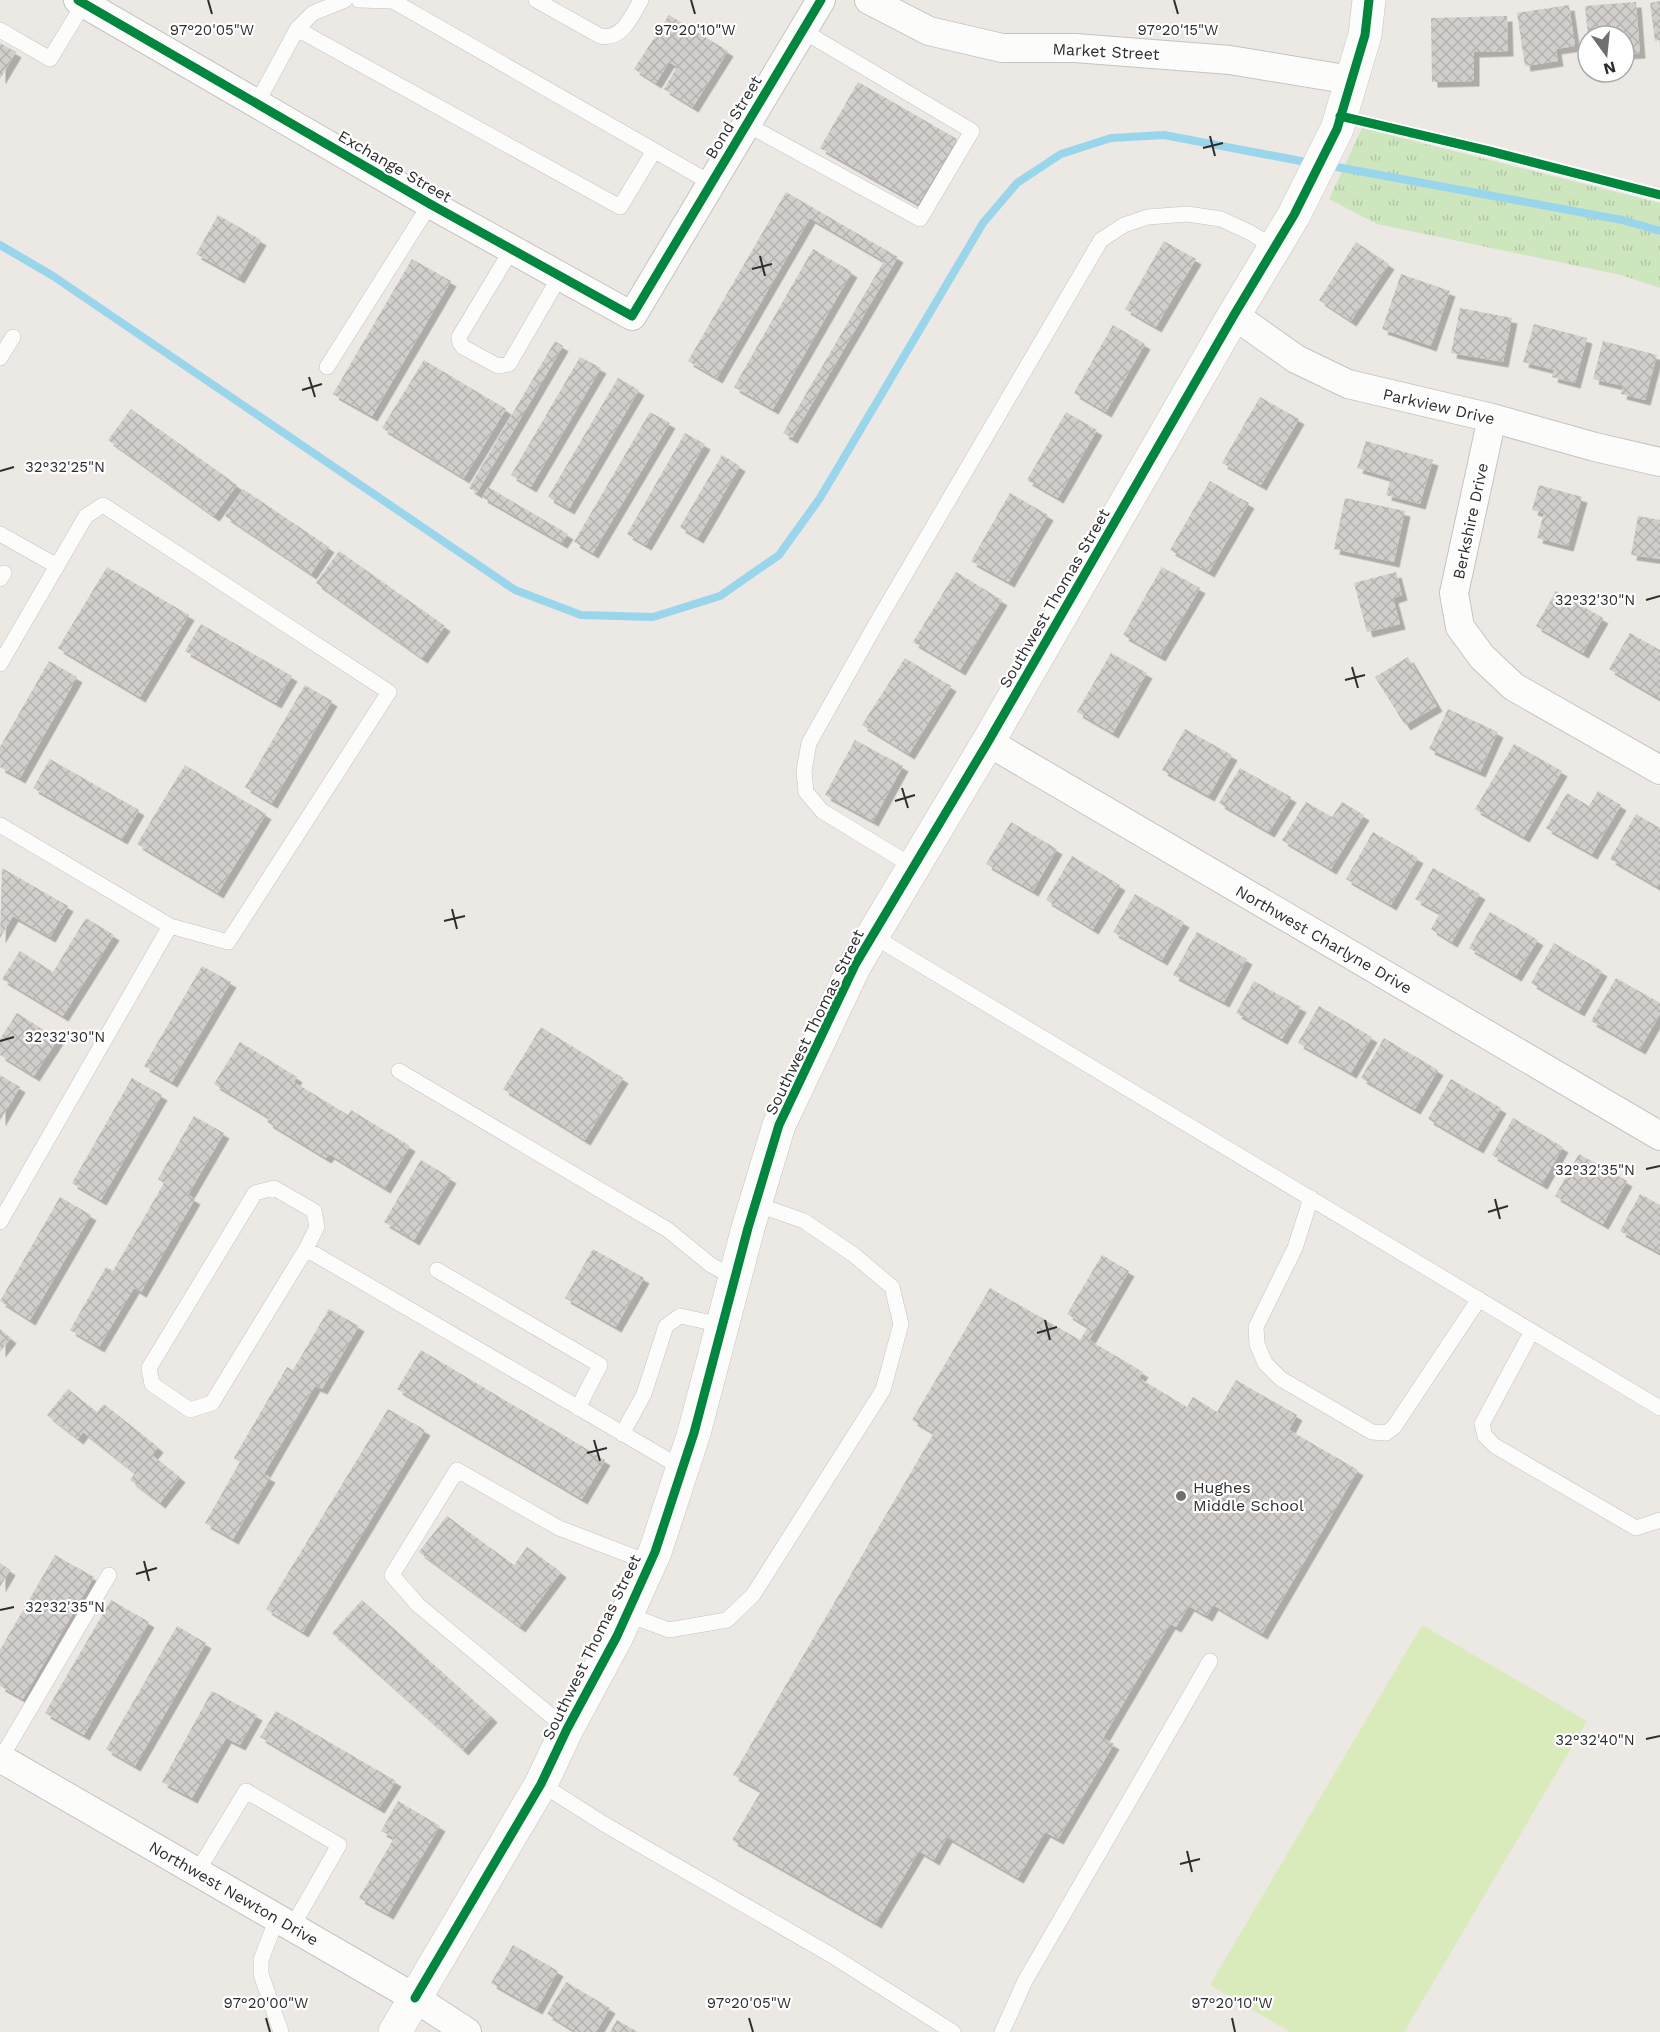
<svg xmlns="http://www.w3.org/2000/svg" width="1660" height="2032" font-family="'Work Sans',sans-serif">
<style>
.grass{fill:url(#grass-tufts)}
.pitch{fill:#d9eabb}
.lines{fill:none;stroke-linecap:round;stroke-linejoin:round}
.stream{stroke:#99d6ec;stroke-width:8}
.building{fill:url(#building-cross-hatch);filter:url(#shadow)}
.service-casing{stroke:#c5c4c5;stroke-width:16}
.minor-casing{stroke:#c5c4c5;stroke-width:30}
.tertiary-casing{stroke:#c5c4c5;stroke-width:34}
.service{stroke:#fcfcfb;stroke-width:15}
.minor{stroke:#fcfcfb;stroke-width:28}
.tertiary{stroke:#fcfcfb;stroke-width:33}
.cycleway-casing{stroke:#fff;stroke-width:13}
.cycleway{stroke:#00873e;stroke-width:9}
.ticks{fill:none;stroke:#2e2e2e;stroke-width:2}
.poi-dot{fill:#706f6e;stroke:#fff;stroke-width:2}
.labels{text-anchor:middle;stroke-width:4.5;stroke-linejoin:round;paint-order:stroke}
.street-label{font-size:16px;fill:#2e2e2e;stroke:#fff}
.poi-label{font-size:16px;fill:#2e2e2e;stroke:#fff;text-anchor:start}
.ticks-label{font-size:15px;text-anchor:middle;fill:#2e2e2e;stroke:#fff;stroke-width:4.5;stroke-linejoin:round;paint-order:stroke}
</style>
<defs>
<pattern id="grass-tufts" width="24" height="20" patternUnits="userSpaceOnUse" patternTransform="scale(1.5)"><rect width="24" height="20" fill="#cee6be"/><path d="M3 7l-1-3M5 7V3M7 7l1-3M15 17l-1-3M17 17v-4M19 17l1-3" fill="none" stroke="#b1c6a4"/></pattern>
<pattern id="building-cross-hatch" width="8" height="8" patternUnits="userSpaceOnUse" patternTransform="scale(1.5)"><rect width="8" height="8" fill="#d1cecb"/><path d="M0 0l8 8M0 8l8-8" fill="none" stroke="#b4b1af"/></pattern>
<filter id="shadow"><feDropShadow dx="5.5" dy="5.5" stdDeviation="0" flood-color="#0004"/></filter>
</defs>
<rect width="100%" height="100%" fill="#ece8e4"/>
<path class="grass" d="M 1362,128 L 1660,203 L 1660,288 L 1621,275 L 1377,224 L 1329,199 Z"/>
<path class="pitch" d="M 1422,1625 L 1587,1721 L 1404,2032 L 1290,2032 L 1210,1985 Z"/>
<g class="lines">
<path class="stream" d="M 1326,165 L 1622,220 L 1660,231
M 0,245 L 53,276 L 515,590 L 581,615 L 653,617 L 720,596 L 779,555 L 820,498 L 983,223 L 1017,183 L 1061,154 L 1111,138 L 1164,135 L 1311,163"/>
</g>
<path class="building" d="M 1660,1 L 1660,40 L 1655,41 L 1650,3 Z
M 1636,2 L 1640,53 L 1624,54 L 1624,36 L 1588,36 L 1585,6 Z
M 1569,5 L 1575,46 L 1556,49 L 1558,61 L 1525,66 L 1517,13 Z
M 669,15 L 728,51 L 693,107 L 664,89 L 677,67 L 669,62 L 656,83 L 634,69 Z
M 1507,16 L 1508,51 L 1474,52 L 1474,81 L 1432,82 L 1431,18 Z
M 0,43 L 16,52 L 0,79 Z
M 858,82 L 957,139 L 918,204 L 820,148 Z
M 786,192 L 898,257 L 792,438 L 783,433 L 884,261 L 810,218 L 717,378 L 688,361 Z
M 218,215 L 261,240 L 239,278 L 196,254 Z
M 1164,241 L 1196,259 L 1156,327 L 1125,309 Z
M 1356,242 L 1389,264 L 1351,321 L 1319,300 Z
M 813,249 L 852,272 L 773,409 L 734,387 Z
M 412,259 L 451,281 L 372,416 L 333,394 Z
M 1401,274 L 1450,291 L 1431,346 L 1382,329 Z
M 1460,308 L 1512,318 L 1503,362 L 1451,353 Z
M 1534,324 L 1587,338 L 1575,383 L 1552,377 L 1554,370 L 1523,362 Z
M 1113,325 L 1145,344 L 1106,412 L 1074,393 Z
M 555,341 L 563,346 L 477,493 L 469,488 Z
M 1603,341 L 1657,355 L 1645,400 L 1621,394 L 1623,386 L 1593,379 Z
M 580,357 L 601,368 L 531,487 L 511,475 Z
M 424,360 L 506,409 L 464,478 L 382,428 Z
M 618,378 L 639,390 L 569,509 L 548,497 Z
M 1260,397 L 1299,419 L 1261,485 L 1222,463 Z
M 131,409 L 237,485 L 214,516 L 108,440 Z
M 650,412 L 670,423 L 593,553 L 574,542 Z
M 1066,412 L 1097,430 L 1058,498 L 1027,480 Z
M 685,433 L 705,444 L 646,545 L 627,534 Z
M 1366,441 L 1433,460 L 1420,504 L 1386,495 L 1391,478 L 1357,468 Z
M 722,455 L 740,466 L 698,538 L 680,527 Z
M 1210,481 L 1249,503 L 1209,572 L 1170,550 Z
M 1539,485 L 1582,497 L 1568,546 L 1537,538 L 1544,513 L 1532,510 Z
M 488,487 L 568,534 L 562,543 L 482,497 Z
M 243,489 L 329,547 L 311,574 L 225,516 Z
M 1010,493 L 1048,515 L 1009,582 L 971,561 Z
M 1345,498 L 1405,511 L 1394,562 L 1334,549 Z
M 1638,516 L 1660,520 L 1660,559 L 1631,555 Z
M 339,551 L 445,626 L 422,658 L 316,583 Z
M 107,567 L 189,615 L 140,697 L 58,648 Z
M 1162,567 L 1200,588 L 1160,656 L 1123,635 Z
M 956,572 L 1002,600 L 960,670 L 913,642 Z
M 1396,572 L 1402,595 L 1393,598 L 1400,624 L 1367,632 L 1354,583 Z
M 1556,591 L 1603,618 L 1583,653 L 1536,626 Z
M 201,624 L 292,676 L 276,703 L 185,651 Z
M 1630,633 L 1660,650 L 1660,699 L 1609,669 Z
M 1111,653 L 1147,673 L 1113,733 L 1077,712 Z
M 1408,657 L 1437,706 L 1405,725 L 1375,677 Z
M 905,658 L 951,686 L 909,754 L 862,725 Z
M 49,661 L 77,677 L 20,778 L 0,767 L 0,747 Z
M 305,685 L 332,701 L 272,803 L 245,787 Z
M 1448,709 L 1498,732 L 1480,772 L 1429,749 Z
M 1185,729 L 1232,755 L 1209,796 L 1162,770 Z
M 855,740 L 903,766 L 873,821 L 825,795 Z
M 1514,744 L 1562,771 L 1524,837 L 1475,809 Z
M 50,759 L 139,810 L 122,839 L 33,788 Z
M 185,765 L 266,814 L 218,893 L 137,844 Z
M 1240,768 L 1291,797 L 1269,832 L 1219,803 Z
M 1598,791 L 1621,805 L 1592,854 L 1546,828 L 1567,793 L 1589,806 Z
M 1306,802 L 1332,817 L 1342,802 L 1364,815 L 1331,869 L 1282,840 Z
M 1636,814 L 1660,828 L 1660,883 L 1658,887 L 1610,859 Z
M 1011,822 L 1057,849 L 1033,891 L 986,864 Z
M 1373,832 L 1418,858 L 1391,905 L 1346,879 Z
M 1072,856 L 1120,885 L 1093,929 L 1046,900 Z
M 2,868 L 68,906 L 50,937 L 13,916 L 0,938 Z
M 1433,868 L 1480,894 L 1452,942 L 1431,929 L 1440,913 L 1415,899 Z
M 1135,894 L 1184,922 L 1162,960 L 1113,932 Z
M 1490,912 L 1538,940 L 1516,976 L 1469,948 Z
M 86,918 L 114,935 L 63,1016 L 2,979 L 20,951 L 53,972 Z
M 1197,932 L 1247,959 L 1224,1002 L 1173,975 Z
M 1554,943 L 1602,971 L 1579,1011 L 1531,983 Z
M 202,966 L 231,982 L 172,1082 L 144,1066 Z
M 1616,978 L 1660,1003 L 1660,1014 L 1640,1049 L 1591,1021 Z
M 1254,981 L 1301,1007 L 1282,1039 L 1236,1013 Z
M 1319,1006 L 1372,1037 L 1351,1073 L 1298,1043 Z
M 17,1013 L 58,1039 L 34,1076 L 0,1055 L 0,1039 Z
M 541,1027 L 623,1078 L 585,1140 L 503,1089 Z
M 1384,1038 L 1438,1070 L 1415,1109 L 1361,1078 Z
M 240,1042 L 297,1077 L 294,1082 L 348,1115 L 351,1110 L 410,1146 L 385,1188 L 329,1154 L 326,1158 L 267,1122 L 270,1118 L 214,1084 Z
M 0,1075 L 20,1087 L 0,1121 Z
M 132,1078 L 162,1095 L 101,1200 L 72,1183 Z
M 1451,1079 L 1501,1108 L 1478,1148 L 1428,1119 Z
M 194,1116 L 224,1133 L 188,1195 L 195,1199 L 141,1292 L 134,1288 L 99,1347 L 70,1330 L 106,1267 L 113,1271 L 164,1183 L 158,1179 Z
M 1513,1118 L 1563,1147 L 1542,1184 L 1492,1155 Z
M 1579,1154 L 1627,1181 L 1603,1224 L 1555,1196 Z
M 421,1160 L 451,1178 L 414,1240 L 384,1222 Z
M 1640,1194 L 1660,1205 L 1660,1253 L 1620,1231 Z
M 60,1197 L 91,1215 L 30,1320 L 0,1301 Z
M 593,1249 L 644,1278 L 616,1327 L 565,1298 Z
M 1102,1255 L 1129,1271 L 1089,1340 L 1143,1372 L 1139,1378 L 1187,1407 L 1193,1397 L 1217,1412 L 1236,1380 L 1297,1415 L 1289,1430 L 1358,1470 L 1262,1634 L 1213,1605 L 1207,1616 L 1189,1606 L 1176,1627 L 1170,1624 L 1103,1738 L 1114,1744 L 1058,1839 L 1045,1832 L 1018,1878 L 947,1837 L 934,1860 L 919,1851 L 876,1923 L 732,1840 L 761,1791 L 733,1775 L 934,1433 L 912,1420 L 990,1288 L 1080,1340 L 1088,1327 L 1067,1314 Z
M 329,1309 L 359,1326 L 322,1389 L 315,1386 L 264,1474 L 270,1477 L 233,1539 L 205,1523 L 240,1462 L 234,1458 L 287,1367 L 293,1370 Z
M 0,1329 L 11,1338 L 0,1352 Z
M 421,1350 L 605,1460 L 582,1499 L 397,1389 Z
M 68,1389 L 97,1412 L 104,1404 L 158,1447 L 152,1455 L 180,1477 L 160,1503 L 130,1480 L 135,1473 L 83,1432 L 78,1439 L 47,1415 Z
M 388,1409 L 425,1430 L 303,1632 L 266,1609 Z
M 447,1516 L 514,1565 L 527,1547 L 561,1572 L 520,1627 L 419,1552 Z
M 55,1555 L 94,1577 L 23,1699 L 0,1686 L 0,1650 Z
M 0,1563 L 10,1570 L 0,1587 Z
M 111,1600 L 149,1622 L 84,1735 L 45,1713 Z
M 362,1600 L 492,1717 L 463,1750 L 332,1633 Z
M 177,1626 L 206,1643 L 135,1766 L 106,1749 Z
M 212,1691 L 257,1715 L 240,1745 L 226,1738 L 192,1798 L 162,1782 Z
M 276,1711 L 396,1781 L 379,1808 L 260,1737 Z
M 398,1801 L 440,1826 L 388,1914 L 359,1898 L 394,1838 L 381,1831 Z
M 513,1945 L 558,1971 L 537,2009 L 491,1983 Z
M 566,1982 L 610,2008 L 596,2032 L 576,2032 L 547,2014 Z
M 617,2020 L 638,2032 L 610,2032 Z"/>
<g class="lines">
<g class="service-casing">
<path id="service" d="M 359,0 L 393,1 L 711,183
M 536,0 L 600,36 C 623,40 631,17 641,0
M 297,29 L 620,207 L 654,151
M 0,30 L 50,59 L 84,3
M 257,103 L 297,29 L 313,13 L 345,0
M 746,124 L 920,219 L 972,131 L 803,31
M 512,249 L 459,337 L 460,343 L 463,347 L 498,366 L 509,364 L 560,276
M 0,358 L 13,337
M 327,367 L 430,204
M 0,534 L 57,566
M 0,579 L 4,573
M 0,664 L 86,516 L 103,505 L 389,692 L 228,942 L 170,926 L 0,1222
M 0,825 L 170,926
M 914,867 L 822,811 L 806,792 L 804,771 L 809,743 L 876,624 L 1101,240 L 1124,225 L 1148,217 L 1187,214 L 1221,219 L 1251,233 L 1275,248
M 873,936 L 1660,1408
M 399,1071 L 668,1230 L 711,1265 L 735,1278
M 1311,1198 L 1295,1248 L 1256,1327 L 1257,1344 L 1265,1363 L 1281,1379 L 1372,1432 L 1386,1433 L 1394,1427 L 1479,1299
M 306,1249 L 212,1403 L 190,1410 L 152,1384 L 149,1368 L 255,1193 L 274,1188 L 314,1211 L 317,1227 L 306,1249 L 682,1468
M 437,1270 L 600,1365 L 578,1408
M 1532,1331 L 1482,1424 L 1485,1436 L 1495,1446 L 1636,1528 L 1660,1520
M 622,1434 L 644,1394 L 666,1326 L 680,1316 L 722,1325
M 626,1614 L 669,1630 L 727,1620 L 753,1595 L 883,1390 L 901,1324 L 892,1287 L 854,1255 L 804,1221 L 756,1204
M 567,1729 L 418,1605 L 392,1575 L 457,1470 L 559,1528 L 650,1563
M 1,1758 L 109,1575
M 541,1784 L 604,1824 L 831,1955 L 953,2032
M 197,1872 L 246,1791 L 339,1845 L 292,1927
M 277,1918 L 261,1960 L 261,1974 L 281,2032
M 1002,2032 L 1025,1981 L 1210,1661"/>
</g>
<g class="minor-casing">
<path id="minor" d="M 78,0 L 430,204 L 632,316 L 821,0
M 869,0 L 929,31 L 1002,48 L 1075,48 L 1230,60 L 1351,80
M 1234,315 L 1296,359 L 1348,384 L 1492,418 L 1595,447 L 1660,462
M 1492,418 L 1454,593 L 1460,627 L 1482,657 L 1514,687 L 1660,770
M 988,742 L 1660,1136
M 0,1758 L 415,1998 L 467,2032"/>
</g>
<g class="tertiary-casing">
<path id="tertiary" d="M 395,2032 L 541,1784 L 567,1729 L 617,1636 L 655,1552 L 694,1433 L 748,1228 L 779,1125 L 855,965 L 988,742 L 1234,315 L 1294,215 L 1337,129 L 1365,35 L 1369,0"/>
</g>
<use href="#service" class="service"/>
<use href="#minor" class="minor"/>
<use href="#tertiary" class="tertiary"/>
<g class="cycleway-casing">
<path id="cycleway" d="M 78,0 L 430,204 L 632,316 L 821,0
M 1340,116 L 1489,151 L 1660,195
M 415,1998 L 541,1784 L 567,1729 L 617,1636 L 655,1552 L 694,1433 L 748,1228 L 779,1125 L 855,965 L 988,742 L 1234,315 L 1294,215 L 1337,129 L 1365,35 L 1369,0"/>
</g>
<use href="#cycleway" class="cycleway"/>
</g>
<path class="ticks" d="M 208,0 L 212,14M 691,0 L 695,14M 1174,0 L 1178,14M 1210,136 L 1215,156M 1203,148 L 1223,143M 760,256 L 765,276M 752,269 L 772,264M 309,377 L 315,397M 302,390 L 322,384M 0,471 L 14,467M 1646,600 L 1660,596M 1352,667 L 1358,688M 1345,680 L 1365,675M 902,788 L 908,808M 895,801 L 915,795M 452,909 L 457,929M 444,921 L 465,916M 0,1041 L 14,1037M 1646,1169 L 1660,1166M 1495,1199 L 1500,1219M 1488,1212 L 1508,1206M 1045,1320 L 1050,1340M 1037,1333 L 1057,1327M 594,1440 L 600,1461M 587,1453 L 607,1448M 144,1561 L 149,1581M 136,1574 L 157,1568M 0,1610 L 14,1607M 1646,1739 L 1660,1736M 1187,1851 L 1192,1872M 1180,1864 L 1200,1859M 266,2018 L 270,2032M 749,2018 L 753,2032M 1232,2018 L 1235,2032"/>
<circle class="poi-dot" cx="1181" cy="1496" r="6"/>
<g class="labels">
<g class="street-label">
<text transform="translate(1106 51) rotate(3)" y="6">Market Street</text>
<text transform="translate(733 117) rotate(-59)" y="6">Bond Street</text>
<text transform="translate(395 166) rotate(30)" y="6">Exchange Street</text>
<text transform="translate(1439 406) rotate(13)" y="6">Parkview Drive</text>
<text transform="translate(1470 521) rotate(-78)" y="6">Berkshire Drive</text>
<text transform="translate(1054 598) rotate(-60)" y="6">Southwest Thomas Street</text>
<text transform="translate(1324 939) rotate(30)" y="6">Northwest Charlyne Drive</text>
<text transform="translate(814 1022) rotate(-64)" y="6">Southwest Thomas Street</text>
<text transform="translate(591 1647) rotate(-64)" y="6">Southwest Thomas Street</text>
<text transform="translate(234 1893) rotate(30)" y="6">Northwest Newton Drive</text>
</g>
<g class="poi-label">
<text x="1193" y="1493">Hughes<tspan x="1193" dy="18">Middle School</tspan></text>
</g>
</g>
<g class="ticks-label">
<text x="212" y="35">97°20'05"W</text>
<text x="695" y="35">97°20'10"W</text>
<text x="1178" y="35">97°20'15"W</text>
<text x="65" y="472">32°32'25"N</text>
<text x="1595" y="605">32°32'30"N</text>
<text x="65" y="1042">32°32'30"N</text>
<text x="1595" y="1175">32°32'35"N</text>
<text x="65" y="1612">32°32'35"N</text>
<text x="1595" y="1745">32°32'40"N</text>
<text x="266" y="2008">97°20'00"W</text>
<text x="749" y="2008">97°20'05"W</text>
<text x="1232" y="2008">97°20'10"W</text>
</g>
<g transform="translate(1606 54) rotate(165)"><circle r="28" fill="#ffffff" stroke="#ababab" stroke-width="1.5"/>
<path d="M0-4.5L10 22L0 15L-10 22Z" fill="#706f6e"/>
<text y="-9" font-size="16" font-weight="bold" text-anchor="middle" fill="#2e2e2e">N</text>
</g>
</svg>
